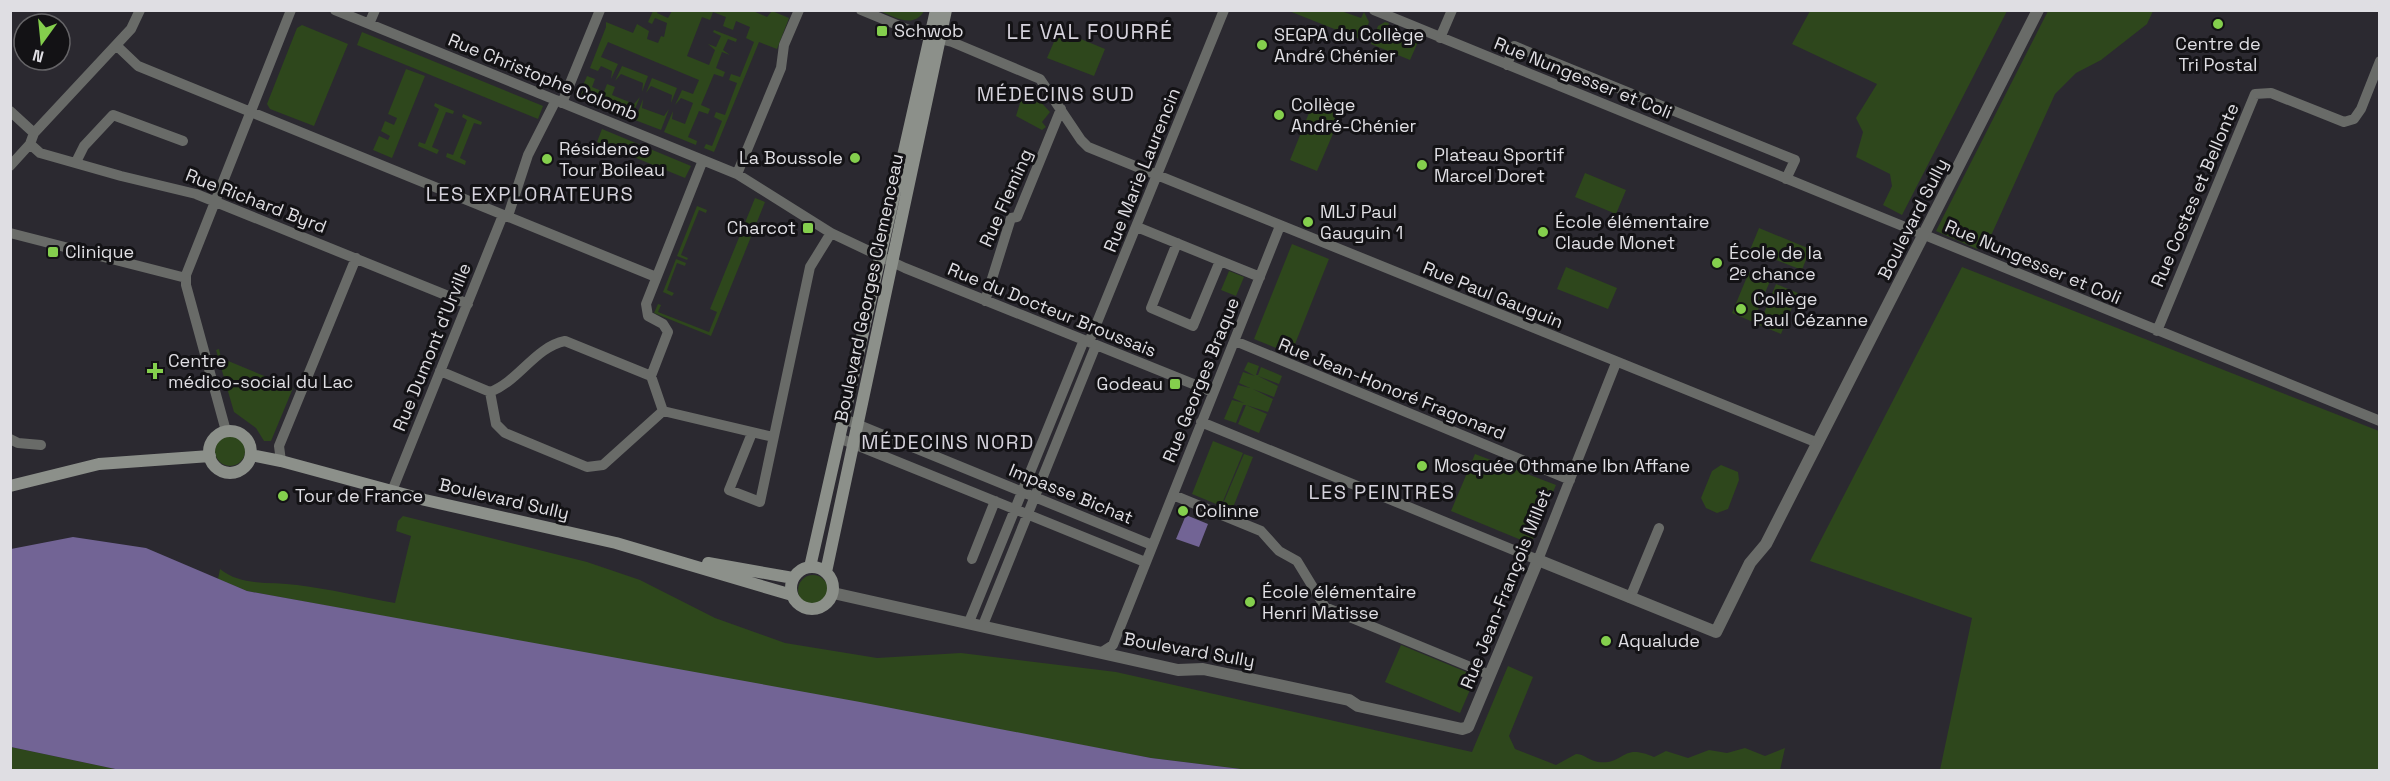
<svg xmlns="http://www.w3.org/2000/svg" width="2390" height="781" font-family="'Space Grotesk',sans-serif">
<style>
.green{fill:#2e471c}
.water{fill:#726495}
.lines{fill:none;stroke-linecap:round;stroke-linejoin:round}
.minor{stroke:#696b68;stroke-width:10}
.tertiary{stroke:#696b68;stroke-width:12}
.secondary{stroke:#8c908a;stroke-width:12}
.poi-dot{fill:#84cf4d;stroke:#131215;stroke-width:2}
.labels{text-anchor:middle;stroke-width:6;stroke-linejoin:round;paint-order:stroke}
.poi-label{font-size:18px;fill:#dfdee3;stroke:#131215;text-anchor:start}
.street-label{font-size:18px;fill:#dfdee3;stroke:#131215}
.neighbourhood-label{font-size:20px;letter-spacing:1.5px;fill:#d5d2dc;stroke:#131215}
.quarter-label{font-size:21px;letter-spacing:1.5px;fill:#d5d2dc;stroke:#131215}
</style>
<rect width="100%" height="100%" fill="#2b2930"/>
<path class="green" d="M 653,11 L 658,11 L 657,13 L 668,18 L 672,11 L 753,11 L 767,17 L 772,11 L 789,18 L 777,49 L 759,42 L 714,152 L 704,148 L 706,144 L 712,146 L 722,121 L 714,117 L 716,112 L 725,115 L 737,83 L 729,80 L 731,74 L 740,77 L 754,42 L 746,38 L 750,27 L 736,21 L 733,30 L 723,26 L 726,17 L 713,12 L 710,20 L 702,17 L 687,56 L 709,65 L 715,50 L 708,44 L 716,47 L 721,36 L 713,32 L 714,30 L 737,39 L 736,42 L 728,39 L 723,50 L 730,55 L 722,52 L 716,68 L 725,72 L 723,77 L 714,74 L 701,105 L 710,109 L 708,114 L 699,111 L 688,137 L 697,141 L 696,145 L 664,132 L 673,111 L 672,119 L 685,124 L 693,103 L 681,98 L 675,105 L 682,90 L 693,94 L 699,80 L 608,42 L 601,57 L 618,64 L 611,79 L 612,71 L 601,66 L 598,71 L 590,68 L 606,27 L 606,22 L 633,33 L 637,24 L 649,31 L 647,39 L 658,43 L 661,36 L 664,37 L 667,23 L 655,18 L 652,24 L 648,22 Z
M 880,11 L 924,11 C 914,29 894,17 880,11 Z
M 1289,11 L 1341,11 L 1361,18 L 1364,12 L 1369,22 L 1362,40 Z
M 1810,11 L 2007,11 L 1902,215 L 1883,205 L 1892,186 L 1890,174 L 1856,157 L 1863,132 L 1856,118 L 1877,84 L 1792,44 Z
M 2048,11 L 2153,11 L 2147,24 L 2101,60 L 2076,73 L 2055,94 L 1989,240 L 1977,249 L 1936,231 Z
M 1385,22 L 1389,23 L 1387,29 L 1418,42 L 1410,60 L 1371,44 L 1378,26 Z
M 302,25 L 348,44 L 314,126 L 270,109 L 267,104 L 297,28 Z
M 1059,30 L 1105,49 L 1094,76 L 1047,58 Z
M 362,32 L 543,106 L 538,119 L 357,45 Z
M 622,66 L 648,76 L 642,92 L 643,83 L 621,74 L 615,81 Z
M 406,69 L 425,76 L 392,158 L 373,150 L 379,136 L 388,140 L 390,136 L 381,131 L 385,121 L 394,125 L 397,118 L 388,114 Z
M 587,76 L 595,79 L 592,87 L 604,92 L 607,84 L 615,87 L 612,95 L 634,104 L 640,97 L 631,118 L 578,97 Z
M 652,78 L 677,88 L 671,103 L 672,95 L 651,86 L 646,93 Z
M 1034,95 L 1050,112 L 1042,122 L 1046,127 L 1042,130 L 1016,116 L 1021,100 Z
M 643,99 L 642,108 L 664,116 L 669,109 L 661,130 L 635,120 Z
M 435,103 L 454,111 L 453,114 L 446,112 L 432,147 L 439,150 L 437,154 L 418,146 L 419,142 L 425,144 L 439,109 L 434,106 Z
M 1313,103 L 1341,115 L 1317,171 L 1290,160 Z
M 463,114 L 482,122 L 481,125 L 474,123 L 460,158 L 466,161 L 465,165 L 446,157 L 447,153 L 453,155 L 467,120 L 462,117 Z
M 602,129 L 691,166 L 685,178 L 597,142 Z
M 1585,173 L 1626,190 L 1616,214 L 1575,197 Z
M 755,198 L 765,202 L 711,336 L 654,313 L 658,304 L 661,305 L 658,312 L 709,332 L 717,312 L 710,309 Z
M 697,206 L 707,210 L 706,213 L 699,210 L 681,255 L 688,258 L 687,260 L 677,256 Z
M 1759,228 L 1810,249 L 1802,270 L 1750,250 Z
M 1292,244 L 1329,259 L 1291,354 L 1254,339 Z
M 676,259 L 686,263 L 685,266 L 677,263 L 667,290 L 674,293 L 672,296 L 663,292 Z
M 1566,267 L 1617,288 L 1608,309 L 1557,289 Z
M 1962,267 L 2379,431 L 2379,770 L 1940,770 L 1972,618 L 1810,561 Z
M 1229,271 L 1244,277 L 1236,296 L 1221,290 Z
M 1749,272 L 1770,281 L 1753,322 L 1732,313 Z
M 1776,284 L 1798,293 L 1781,334 L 1759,325 Z
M 219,349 L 221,358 L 293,388 L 271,441 L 264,441 L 256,428 L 234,412 L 216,350 Z
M 1248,362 L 1259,366 L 1256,375 L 1258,375 L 1261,367 L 1282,376 L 1279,384 L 1258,376 L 1278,386 L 1274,397 L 1253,389 L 1273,399 L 1268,412 L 1246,405 L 1267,414 L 1259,433 L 1238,424 L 1246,405 L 1243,405 L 1236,423 L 1224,419 L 1232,400 L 1244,403 L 1233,398 L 1238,385 L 1250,388 L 1239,383 L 1243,372 L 1255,376 L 1244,370 Z
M215 451a15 15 0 1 1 30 0a15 15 0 1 1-30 0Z
M 1213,441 L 1243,453 L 1221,506 L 1192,494 Z
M 1244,454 L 1253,457 L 1232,510 L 1222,506 Z
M 1475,454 L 1556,485 L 1533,539 L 1526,542 L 1451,511 Z
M 1721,465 L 1738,472 L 1739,480 L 1728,509 L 1717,513 L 1706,508 L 1701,498 L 1712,471 Z
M 403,516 L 587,562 L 640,580 L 715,618 L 785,643 L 877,658 L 961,653 L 1116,672 L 1472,752 L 1508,666 L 1533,677 L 1509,736 L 1515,749 L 1556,765 L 1576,754 C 1584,754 1590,761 1598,762 C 1625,765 1621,742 1654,757 L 1666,751 L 1688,758 L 1709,750 L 1727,753 L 1745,748 L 1765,756 L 1785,748 L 1780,770 L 1249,770 L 1151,758 L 247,591 L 218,579 L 220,569 C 242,587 271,581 297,585 C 330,589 362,597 395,603 L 411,536 L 396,531 L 398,521 Z
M798 590a15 15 0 1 1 30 0a15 15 0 1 1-30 0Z
M 1401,645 L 1476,676 L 1460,713 L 1385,682 Z
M 11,747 L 120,770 L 11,770 Z"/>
<path class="water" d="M 1186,515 L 1208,524 L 1199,547 L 1176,539 Z
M 73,537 L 146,548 L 247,591 L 860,702 L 1151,758 L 1249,770 L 120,770 L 11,747 L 11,549 Z"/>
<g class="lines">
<path class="minor" d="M 335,10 L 737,174 L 831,233 L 905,268 L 1213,392
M 861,10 L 919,34 L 952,42 L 1040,79 L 1081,140 L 1088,147 L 1818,443
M 1374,10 L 2380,421
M 369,24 L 375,10
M 1440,38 L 1452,10
M 117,46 L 138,66 L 656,277
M 1507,65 L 1514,46 L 1795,160 L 1786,179
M 562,103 L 600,10
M 10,111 L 34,133
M 30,144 L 40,153 L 121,176 L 196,194 L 468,304
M 76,162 L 84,146 L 113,115 L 183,141
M 10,166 L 30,144 L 34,133 L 131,29 L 140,10
M 737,174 L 781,68 L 784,45 L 799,10
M 508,216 L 528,155 L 556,100
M 1137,227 L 1260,277
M 10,233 L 186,278
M 1177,243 L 1151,308 L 1193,326 L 1220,261
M 985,301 L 1011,218 L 1017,217 L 1061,109
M 2157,331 L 2255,94 L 2271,93 L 2344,122 L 2354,119 L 2361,109 L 2380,61
M 1235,341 L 1570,480
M 1089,342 L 1224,10
M 440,371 L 490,392 C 519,381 535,347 565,341 L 651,376 L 663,411
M 651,376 L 668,332 L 663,324 L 648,316 L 646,304 L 703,160
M 490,392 L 496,424 L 505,433 L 587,467 L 603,465 L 663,411
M 663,411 L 773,437
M 844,419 L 1152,545
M 1201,422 L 1538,560 L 1616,363
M 226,431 L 186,285 L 186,275 L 291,10
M 752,433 L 729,490 L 760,502 L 810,267 L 831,233
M 839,438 L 1145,562
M 10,439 L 18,443 L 41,445
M 281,461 L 279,446 L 356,258
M 392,491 L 503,215
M 1173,495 L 1261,531 L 1279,551 L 1297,561 L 1325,607 L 1490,675
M 972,559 L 995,501
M 1630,598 L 1659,528
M 969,622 L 1084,340
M 983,625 L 1096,345
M 1102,652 L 1113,645 L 1280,226"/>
<path class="tertiary" d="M 833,593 L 1178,670 L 1203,669 L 1349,700 L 1358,706 L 1462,729 L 1468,727 L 1538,560 L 1716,632 L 1750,563 L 1766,544 L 2038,10"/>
<path class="secondary" d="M209 452a21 21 0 1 1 42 0a21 21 0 1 1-42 0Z
M 251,455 L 281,461 L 425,500 L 616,543 L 792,595
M 10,486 L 99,464 L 210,456
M 708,563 L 793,578
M791 588a21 21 0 1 1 42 0a21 21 0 1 1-42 0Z
M 810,567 L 936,10
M 826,572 L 946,10"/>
</g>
<g class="poi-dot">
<circle cx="2218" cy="24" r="6"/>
<rect x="876" y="25" width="12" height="12" rx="3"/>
<circle cx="1262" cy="45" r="6"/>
<circle cx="1279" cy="115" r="6"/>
<circle cx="855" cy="158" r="6"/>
<circle cx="547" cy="159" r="6"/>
<circle cx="1422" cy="165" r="6"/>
<circle cx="1308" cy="222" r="6"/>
<rect x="802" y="222" width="12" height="12" rx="3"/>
<circle cx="1543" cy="232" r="6"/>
<rect x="47" y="246" width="12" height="12" rx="3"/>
<circle cx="1717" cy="263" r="6"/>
<circle cx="1741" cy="309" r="6"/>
<path d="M152 362h6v6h6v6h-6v6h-6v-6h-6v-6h6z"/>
<rect x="1169" y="378" width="12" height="12" rx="3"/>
<circle cx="1422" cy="466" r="6"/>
<circle cx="283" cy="496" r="6"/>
<circle cx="1183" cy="511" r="6"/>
<circle cx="1250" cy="602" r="6"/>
<circle cx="1606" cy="641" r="6"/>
</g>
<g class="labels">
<g class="poi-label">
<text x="894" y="37">Schwob</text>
<text x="1274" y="41">SEGPA du Collège<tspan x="1274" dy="21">André Chénier</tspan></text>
<text x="2218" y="50" text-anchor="middle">Centre de<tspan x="2218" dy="21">Tri Postal</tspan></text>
<text x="1291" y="111">Collège<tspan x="1291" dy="21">André-Chénier</tspan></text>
<text x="559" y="155">Résidence<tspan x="559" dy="21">Tour Boileau</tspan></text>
<text x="1434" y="161">Plateau Sportif<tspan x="1434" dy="21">Marcel Doret</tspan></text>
<text x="843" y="164" text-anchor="end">La Boussole</text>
<text x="1320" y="218">MLJ Paul<tspan x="1320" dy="21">Gauguin 1</tspan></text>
<text x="1555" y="228">École élémentaire<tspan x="1555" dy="21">Claude Monet</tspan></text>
<text x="796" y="234" text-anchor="end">Charcot</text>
<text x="65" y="258">Clinique</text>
<text x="1729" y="259">École de la<tspan x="1729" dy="21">2ᵉ chance</tspan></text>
<text x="1753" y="305">Collège<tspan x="1753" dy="21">Paul Cézanne</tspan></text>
<text x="168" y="367">Centre<tspan x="168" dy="21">médico-social du Lac</tspan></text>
<text x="1163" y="390" text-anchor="end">Godeau</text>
<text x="1434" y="472">Mosquée Othmane Ibn Affane</text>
<text x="295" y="502">Tour de France</text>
<text x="1195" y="517">Colinne</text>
<text x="1262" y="598">École élémentaire<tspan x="1262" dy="21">Henri Matisse</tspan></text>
<text x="1618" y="647">Aqualude</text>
</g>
<g class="street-label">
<text transform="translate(543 77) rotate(22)" y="6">Rue Christophe Colomb</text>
<text transform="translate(1583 78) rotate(22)" y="6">Rue Nungesser et Coli</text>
<text transform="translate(1142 170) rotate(-68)" y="6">Rue Marie Laurencin</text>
<text transform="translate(2195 195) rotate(-67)" y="6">Rue Costes et Bellonte</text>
<text transform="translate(1006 198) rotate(-66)" y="6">Rue Fleming</text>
<text transform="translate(256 201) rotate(21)" y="6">Rue Richard Byrd</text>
<text transform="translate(1913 219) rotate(-63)" y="6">Boulevard Sully</text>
<text transform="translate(2033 262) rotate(23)" y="6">Rue Nungesser et Coli</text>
<text transform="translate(869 288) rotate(-78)" y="6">Boulevard Georges Clemenceau</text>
<text transform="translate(1493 295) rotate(22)" y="6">Rue Paul Gauguin</text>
<text transform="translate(1052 310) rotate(22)" y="6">Rue du Docteur Broussais</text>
<text transform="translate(432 347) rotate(-68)" y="6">Rue Dumont d'Urville</text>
<text transform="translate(1201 380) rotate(-68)" y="6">Rue Georges Braque</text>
<text transform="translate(1392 389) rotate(22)" y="6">Rue Jean-Honoré Fragonard</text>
<text transform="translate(1071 494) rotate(22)" y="6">Impasse Bichat</text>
<text transform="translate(504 499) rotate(13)" y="6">Boulevard Sully</text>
<text transform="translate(1506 589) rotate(-68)" y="6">Rue Jean-François Millet</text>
<text transform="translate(1189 650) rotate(10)" y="6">Boulevard Sully</text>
</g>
<g class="neighbourhood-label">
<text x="1056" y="101">MÉDECINS SUD</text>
<text x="530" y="201">LES EXPLORATEURS</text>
<text x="948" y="449">MÉDECINS NORD</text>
<text x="1382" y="499">LES PEINTRES</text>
</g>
<g class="quarter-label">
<text x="1090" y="39">LE VAL FOURRÉ</text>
</g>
</g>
<rect width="2390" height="781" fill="none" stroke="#dfdee3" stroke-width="24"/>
<g transform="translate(42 42) rotate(195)"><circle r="28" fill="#131215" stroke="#656467" stroke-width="1.5"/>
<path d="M0-4.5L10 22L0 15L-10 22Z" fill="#84cf4d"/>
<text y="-9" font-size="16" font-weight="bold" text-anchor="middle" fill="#dfdee3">N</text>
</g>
</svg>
